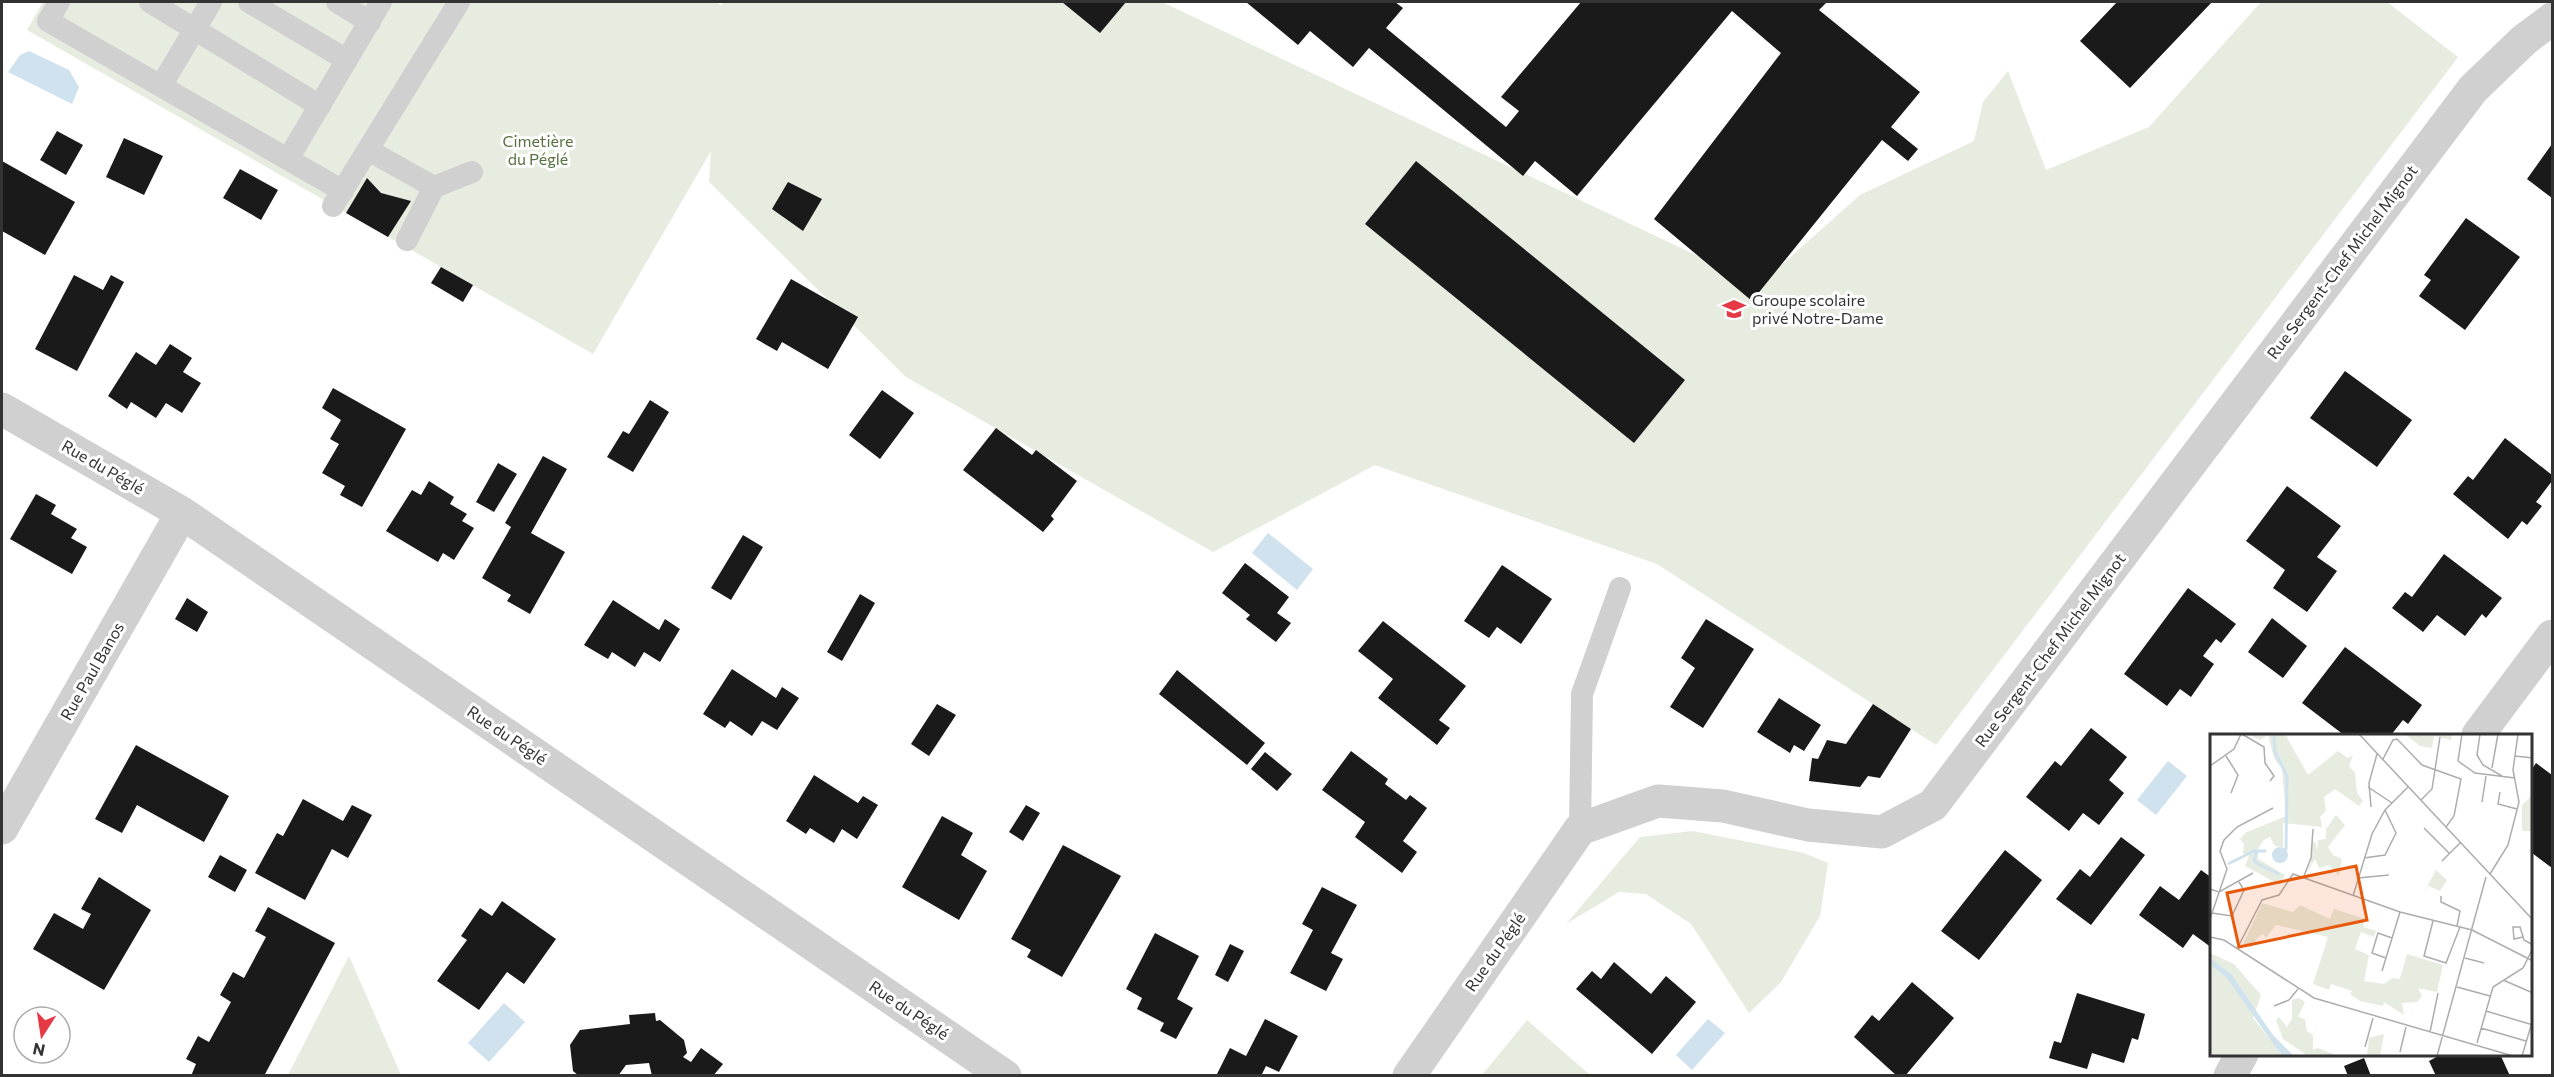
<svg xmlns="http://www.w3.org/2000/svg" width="2554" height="1077" font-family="Commissioner,sans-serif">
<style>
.green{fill:#e6ecdf}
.water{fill:#cfe2ee}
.building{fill:#1a1a1a}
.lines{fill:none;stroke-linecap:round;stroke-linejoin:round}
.service{stroke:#d0d0d0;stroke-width:22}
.minor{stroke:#d0d0d0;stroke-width:33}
.labels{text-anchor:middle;stroke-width:6;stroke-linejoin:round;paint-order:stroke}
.park-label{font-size:16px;fill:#56703f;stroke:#fff}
.street-label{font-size:16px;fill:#333;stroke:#fff}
.poi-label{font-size:16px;fill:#333;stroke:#fff;text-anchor:start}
.inset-river{fill:none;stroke:#cfe2ee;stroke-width:3}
.inset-road{fill:none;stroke:#adadad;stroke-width:1.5}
.view{fill:#e8590c;fill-opacity:0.15;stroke:#e8590c;stroke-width:3}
.inset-edge{fill:none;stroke:#333;stroke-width:3}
</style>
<rect width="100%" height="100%" fill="#fff"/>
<path class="green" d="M 43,2 L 716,2 L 722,6 L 722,2 L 1162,2 L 1759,285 L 1860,195 L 1974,141 L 1983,102 L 2008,71 L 2046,170 L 2149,127 L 2261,2 L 2387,2 L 2458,57 L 1936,745 L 1657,564 L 1375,465 L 1213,552 L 906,377 L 709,182 L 711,151 L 593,354 L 27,30 Z
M 1693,831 L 1804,853 L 1828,863 L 1820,916 L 1781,982 L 1749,1013 L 1691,924 L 1646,894 L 1619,892 L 1566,924 L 1640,837 Z
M 349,956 L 401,1075 L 288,1075 Z
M 1527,1020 L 1590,1075 L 1482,1075 Z"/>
<path class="water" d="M 29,51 L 69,70 L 79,87 L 72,104 L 8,72 L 20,55 Z
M 1268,533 L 1313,569 L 1297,590 L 1252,553 Z
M 2168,761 L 2187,776 L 2156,815 L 2137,800 Z
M 504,1003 L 525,1022 L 489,1062 L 468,1043 Z
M 1708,1019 L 1725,1033 L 1692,1070 L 1676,1055 Z"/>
<path class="building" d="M 1062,2 L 1126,2 L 1100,33 Z
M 1246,2 L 1395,2 L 1403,8 L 1386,28 L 1506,127 L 1519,111 L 1501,97 L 1581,2 L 1827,2 L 1819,10 L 1920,92 L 1891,127 L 1918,149 L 1908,161 L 1882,140 L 1752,301 L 1654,219 L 1781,53 L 1732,11 L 1577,196 L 1535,161 L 1523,176 L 1369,48 L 1353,67 L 1310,31 L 1298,45 Z
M 2117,2 L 2212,2 L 2130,88 L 2080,41 Z
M 57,131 L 83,145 L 66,175 L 40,160 Z
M 124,138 L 163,156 L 144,195 L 106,177 Z
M 2552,144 L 2552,198 L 2527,179 Z
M 2,161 L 75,202 L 45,255 L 2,231 Z
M 1416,161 L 1685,380 L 1634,443 L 1365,224 Z
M 240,169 L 278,190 L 261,220 L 223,198 Z
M 367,178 L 381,193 L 411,201 L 388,237 L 346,213 Z
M 788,182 L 822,199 L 803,231 L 772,209 Z
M 2466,218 L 2520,257 L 2465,330 L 2419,296 L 2431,280 L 2424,275 Z
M 441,267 L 473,285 L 463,302 L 431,283 Z
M 74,275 L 103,290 L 111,275 L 124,282 L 77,371 L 35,349 Z
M 791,279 L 858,317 L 828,369 L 782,342 L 777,351 L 756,339 Z
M 170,344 L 192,358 L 183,372 L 201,383 L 182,413 L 166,403 L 156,418 L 131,402 L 127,409 L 108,396 L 136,352 L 156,365 Z
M 2345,371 L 2412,420 L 2377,467 L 2310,418 Z
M 333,388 L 406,429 L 362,507 L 340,495 L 345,486 L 322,473 L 339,444 L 330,439 L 341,420 L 322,408 Z
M 882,390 L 914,413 L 880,459 L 849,435 Z
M 650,400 L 669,412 L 633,472 L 607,457 L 623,431 L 629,434 Z
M 996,428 L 1032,455 L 1036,450 L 1077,481 L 1051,516 L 1054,519 L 1043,532 L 963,470 Z
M 2505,438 L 2552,475 L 2552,481 L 2536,502 L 2542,506 L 2527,525 L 2522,521 L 2508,539 L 2453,494 L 2468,476 L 2473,480 Z
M 543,456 L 567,469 L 531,533 L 565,552 L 530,614 L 507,601 L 511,595 L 482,578 L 511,527 L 505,523 Z
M 498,463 L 517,474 L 494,512 L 476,502 Z
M 429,481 L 454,497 L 450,504 L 467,514 L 462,521 L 474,528 L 454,560 L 443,553 L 438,562 L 386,531 L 412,490 L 421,495 Z
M 2287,486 L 2341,526 L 2317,557 L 2337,571 L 2307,612 L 2273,588 L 2285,570 L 2246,541 Z
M 36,494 L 56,505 L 51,514 L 77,529 L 71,538 L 87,547 L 72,574 L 10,539 Z
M 743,535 L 763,547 L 731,600 L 711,588 Z
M 2444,554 L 2502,598 L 2486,618 L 2482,614 L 2465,636 L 2437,615 L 2423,632 L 2392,608 L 2405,592 L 2412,597 Z
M 1245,563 L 1289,597 L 1277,613 L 1291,623 L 1276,642 L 1246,619 L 1250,615 L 1222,593 Z
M 1502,565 L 1552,599 L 1521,644 L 1497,627 L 1489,638 L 1464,621 Z
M 2188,588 L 2236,624 L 2221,643 L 2216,639 L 2203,656 L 2214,664 L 2191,697 L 2180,689 L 2167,706 L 2124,674 Z
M 860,594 L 875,603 L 842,661 L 827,652 Z
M 187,598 L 208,612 L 197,632 L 175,619 Z
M 613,600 L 659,630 L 665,619 L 680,629 L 660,662 L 644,652 L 635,667 L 612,652 L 608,659 L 584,645 Z
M 2272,618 L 2307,646 L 2283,678 L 2248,652 Z
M 1706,619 L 1754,649 L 1703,728 L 1670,707 L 1695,668 L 1681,658 Z
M 1383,621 L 1466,686 L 1439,720 L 1450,728 L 1437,745 L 1378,698 L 1393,679 L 1358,651 Z
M 2345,647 L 2422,705 L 2408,724 L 2403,720 L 2391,735 L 2344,735 L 2302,703 Z
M 732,669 L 776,698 L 782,687 L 799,698 L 777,730 L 762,721 L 752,736 L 730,721 L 725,728 L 703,714 Z
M 1177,670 L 1265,743 L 1247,765 L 1159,694 Z
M 1779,698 L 1821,725 L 1804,751 L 1794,745 L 1790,753 L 1757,732 Z
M 937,704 L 956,715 L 929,756 L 911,744 Z
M 1873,704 L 1911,729 L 1880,778 L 1868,776 L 1860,787 L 1809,781 L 1812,758 L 1818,759 L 1827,740 L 1846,744 Z
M 2091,728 L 2127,757 L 2109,780 L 2124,793 L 2099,825 L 2083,813 L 2069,831 L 2026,797 L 2055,761 L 2061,766 Z
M 136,745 L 229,796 L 204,842 L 137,805 L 122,833 L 95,819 Z
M 1351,751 L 1388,779 L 1385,784 L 1406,800 L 1410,795 L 1427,808 L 1403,841 L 1417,852 L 1402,873 L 1355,837 L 1365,822 L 1322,790 Z
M 1265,752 L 1292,774 L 1277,791 L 1251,769 Z
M 2536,763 L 2552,775 L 2552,868 L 2532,853 L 2532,769 Z
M 814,775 L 858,803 L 863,796 L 878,805 L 857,839 L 842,829 L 834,843 L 810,828 L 806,834 L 786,821 Z
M 303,799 L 343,821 L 352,805 L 372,815 L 348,858 L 332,849 L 305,900 L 255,873 L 277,833 L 283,836 Z
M 1026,805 L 1040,813 L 1023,841 L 1009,832 Z
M 942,816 L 973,833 L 961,855 L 987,871 L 959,920 L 902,887 Z
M 2121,837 L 2145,855 L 2091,925 L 2056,899 L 2080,869 L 2090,877 Z
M 1063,845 L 1121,876 L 1062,977 L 1027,957 L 1031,950 L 1011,939 Z
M 2005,850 L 2042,880 L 1979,960 L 1941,931 Z
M 220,855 L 247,870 L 235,892 L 208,877 Z
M 2201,870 L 2212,878 L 2212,948 L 2193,934 L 2183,948 L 2139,915 L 2160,886 L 2179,900 Z
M 99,877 L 151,910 L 104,990 L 33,949 L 54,913 L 83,929 L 91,914 L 81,909 Z
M 1322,887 L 1357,905 L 1331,953 L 1343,959 L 1326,991 L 1290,973 L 1313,930 L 1302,924 Z
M 502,901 L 556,939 L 524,984 L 507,972 L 479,1010 L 437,981 L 467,940 L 461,936 L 480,908 L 492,916 Z
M 268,907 L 335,943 L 264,1076 L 191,1076 L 196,1064 L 186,1059 L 198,1036 L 209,1042 L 231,1002 L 220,995 L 233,972 L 244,978 L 266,937 L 255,931 Z
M 1155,933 L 1199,956 L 1177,999 L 1193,1008 L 1176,1039 L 1160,1031 L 1164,1023 L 1137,1009 L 1142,998 L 1126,989 Z
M 1230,944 L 1244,951 L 1228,982 L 1215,975 Z
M 1614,962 L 1651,994 L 1666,976 L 1696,1002 L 1652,1054 L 1576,989 L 1592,971 L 1601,979 Z
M 1912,982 L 1954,1018 L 1905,1076 L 1897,1076 L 1854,1037 L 1872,1015 L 1879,1021 Z
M 2077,993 L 2145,1014 L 2138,1040 L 2132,1038 L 2124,1063 L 2092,1053 L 2087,1069 L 2049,1058 L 2054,1041 L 2061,1043 Z
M 655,1013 L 656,1021 L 660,1020 L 684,1040 L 687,1053 L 683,1057 L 691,1062 L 701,1048 L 723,1064 L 713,1076 L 652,1076 L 649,1063 L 626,1065 L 618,1076 L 579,1076 L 573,1071 L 570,1045 L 580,1030 L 630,1024 L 629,1015 Z
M 1265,1019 L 1298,1036 L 1279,1072 L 1266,1066 L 1261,1076 L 1216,1076 L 1230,1048 L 1246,1056 Z
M 2442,1054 L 2500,1054 L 2510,1076 L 2436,1076 L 2429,1061 Z
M 2364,1058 L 2371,1076 L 2348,1076 L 2344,1066 Z"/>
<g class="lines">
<path class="service" d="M 59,2 L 48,21 L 343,191
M 150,2 L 320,106
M 249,2 L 347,60
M 337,2 L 370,22
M 161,86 L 211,2
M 368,150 L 434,187 L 472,172
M 288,159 L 381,2
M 333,206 L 459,2
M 407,240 L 434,187
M 1580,829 L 1582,694 L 1620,588"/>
<path class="minor" d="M 2,409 L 182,513 L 1005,1076
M 2478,735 L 2552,636
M 2,828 L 182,513
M 1409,1076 L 1580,829 L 1658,801 L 1723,806 L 1808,825 L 1882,832 L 1933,805 L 2473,89 L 2524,40 L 2552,19
M 2230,1076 L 2242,1054"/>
</g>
<defs>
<g id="school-bare" transform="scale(1.8)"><path d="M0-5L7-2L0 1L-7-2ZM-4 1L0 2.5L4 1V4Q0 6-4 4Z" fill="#e63946" stroke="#fff" stroke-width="2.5" paint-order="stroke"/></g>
</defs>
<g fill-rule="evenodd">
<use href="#school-bare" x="1734" y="309"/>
</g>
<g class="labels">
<g class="park-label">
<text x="538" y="147">Cimetière<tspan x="538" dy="18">du Péglé</tspan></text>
</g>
<g class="street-label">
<text transform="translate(2342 262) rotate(-53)" y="6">Rue Sergent-Chef Michel Mignot</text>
<text transform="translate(103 467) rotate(30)" y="6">Rue du Péglé</text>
<text transform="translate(2050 650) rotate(-53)" y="6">Rue Sergent-Chef Michel Mignot</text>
<text transform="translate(92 671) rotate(-60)" y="6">Rue Paul Banos</text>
<text transform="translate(507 735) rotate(34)" y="6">Rue du Péglé</text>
<text transform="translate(1495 952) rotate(-55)" y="6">Rue du Péglé</text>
<text transform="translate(909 1010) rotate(34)" y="6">Rue du Péglé</text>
</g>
<g class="poi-label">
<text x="1752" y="306">Groupe scolaire<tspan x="1752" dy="18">privé Notre-Dame</tspan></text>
</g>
</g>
<g transform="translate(2210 734)">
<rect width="322" height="322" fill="#fff"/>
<path d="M 37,0 L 75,0 L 98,41 L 128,17 L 138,24 L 143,21 L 139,32 L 145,39 L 147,59 L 153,67 L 149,72 L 125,55 L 114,63 L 116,77 L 110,83 L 112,93 L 73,89 L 73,113 L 65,112 L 60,103 L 54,106 L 48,114 L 48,125 L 75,141 L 70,151 L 35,132 L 39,121 L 33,120 L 34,110 L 30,105 L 35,99 L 76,82 L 72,35 L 64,24 L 58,1 L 50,6 ZM 195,0 L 242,0 L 241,6 L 224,2 L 222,14 L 210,12 ZM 322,61 L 322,97 L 312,97 L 312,71 ZM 126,81 L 135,91 L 118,113 L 123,121 L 132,125 L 129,142 L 119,131 L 109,134 L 105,125 L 96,140 L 101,129 L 102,110 L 105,107 L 107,116 L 108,106 L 116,105 L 116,95 ZM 226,136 L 237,146 L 230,157 L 218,152 L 212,162 ZM 52,169 L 83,178 L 90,171 L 120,185 L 124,175 L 155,185 L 153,193 L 166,197 L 164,203 L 151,198 L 145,215 L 159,221 L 154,247 L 174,250 L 182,244 L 190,245 L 197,220 L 233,231 L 227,258 L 208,254 L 212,262 L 207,268 L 192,269 L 194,281 L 174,268 L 173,272 L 150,267 L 140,260 L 142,257 L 121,250 L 119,256 L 103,250 L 118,203 L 66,191 L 56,204 L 53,200 L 48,203 L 42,214 L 33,210 ZM 0,219 L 24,230 L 51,261 L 43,284 L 74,322 L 0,322 ZM 89,264 L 95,268 L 88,283 L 95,285 L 97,297 L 103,301 L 103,316 L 108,314 L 128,322 L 98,322 L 73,305 L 66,286 L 69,283 L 77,293 L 82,285 L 82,266 ZM 174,300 L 170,322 L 157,322 L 159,304 Z" fill="#e6ecdf"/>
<path d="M62 121a8 8 0 1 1 16 0a8 8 0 1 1-16 0ZM 0,224 L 21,240 L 63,301 L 84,322 L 74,322 L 67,315 L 17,244 L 0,230 Z" fill="#cfe2ee"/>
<path class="inset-river" d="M 64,0 L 65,18 L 77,42 L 76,116M 47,117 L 44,126 L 48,130 L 69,140M 18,130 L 44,117 L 56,117"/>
<path class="inset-road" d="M 32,0 L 54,13 L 55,29 L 64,42 L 60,47M 149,0 L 323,186M 252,0 L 248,27 L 265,39 L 305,44M 270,0 L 267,21 L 273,31 L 292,42M 16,22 L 28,41 L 21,59M 305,22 L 323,24M 173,25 L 183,6 L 187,5 L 212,31 L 251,45 L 244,82 L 236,93M 0,32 L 24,15 L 31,0M 282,34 L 288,0M 158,53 L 182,69M 290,58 L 288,70 L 307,75M 211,66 L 222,55 L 230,3M 272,68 L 276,42M 161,73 L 159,49 L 167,20M 214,94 L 239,119M 154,124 L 175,121 L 186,99 L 175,76M 232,127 L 250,109M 280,140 L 298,111 L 309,68 L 303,36 L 308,0M 94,142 L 101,124 L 103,95M 148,144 L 179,141M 0,155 L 9,158 L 43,139M 143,162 L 162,100 L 175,76 L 198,53M 231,162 L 231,168 L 250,177 L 247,192M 2,179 L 22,182 L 34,156 L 29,148M 0,185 L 17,135 L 10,117 L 14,106 L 27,93 L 63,74M 223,187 L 214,222 L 236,229 L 250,193M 0,203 L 14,206 L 104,264 L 303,322M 313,203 L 304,205 L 303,193 L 310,193 L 314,206 L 323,211M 27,215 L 52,166 L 69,161 L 83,140 L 190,178 L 262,196 L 323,227M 176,224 L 162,219 L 168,199 L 182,204M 255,224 L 274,229M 172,237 L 190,178M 293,246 L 323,259M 247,253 L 280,262M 64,272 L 79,266 L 88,255M 276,277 L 323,291M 271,294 L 316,307M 220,298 L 228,259M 267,309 L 283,253 L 313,234 L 323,214M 155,313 L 163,284M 190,318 L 196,293M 227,322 L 276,143M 312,322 L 323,285"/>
<path class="view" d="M 146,132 L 157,186 L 29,213 L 17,159 Z"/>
<rect width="322" height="322" class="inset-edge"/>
</g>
<rect width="2554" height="1077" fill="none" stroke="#333333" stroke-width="6"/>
<g transform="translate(42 1035) rotate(192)"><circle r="28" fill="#ffffff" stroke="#adadad" stroke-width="1.5"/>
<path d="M0-4.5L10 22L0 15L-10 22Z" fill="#e63946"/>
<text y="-9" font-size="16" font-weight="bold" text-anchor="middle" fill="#333333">N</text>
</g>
</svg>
